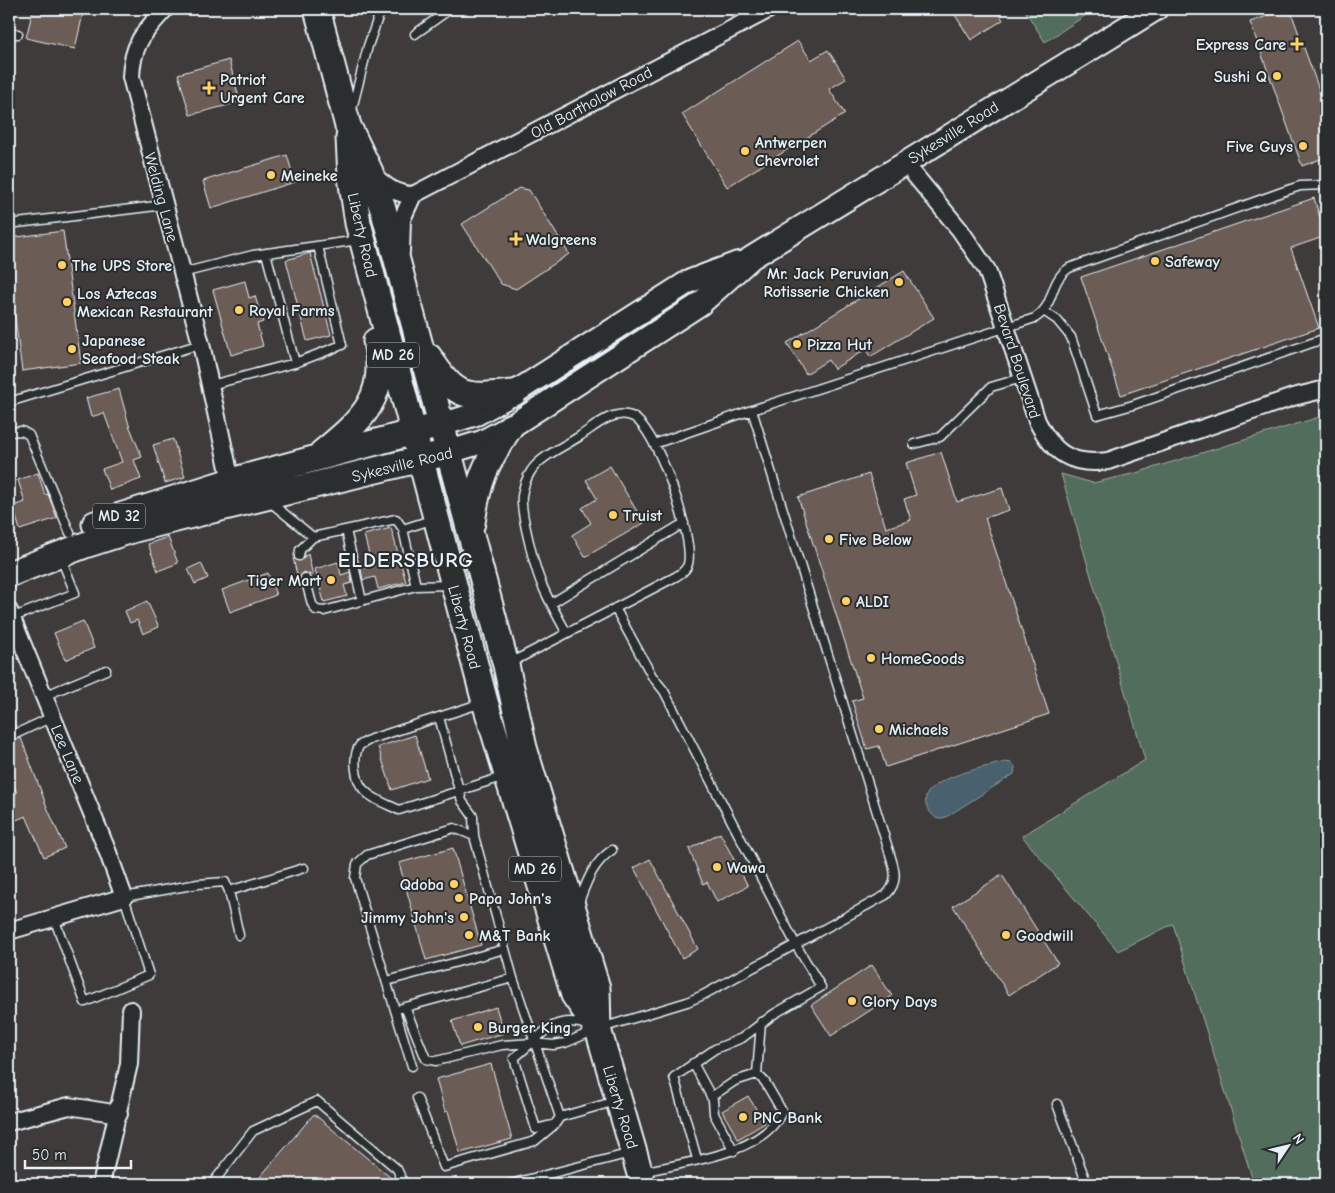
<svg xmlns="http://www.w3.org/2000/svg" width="1335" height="1193" font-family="'Comic Neue',sans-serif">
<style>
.green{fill:#536d5c;stroke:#9eafaa}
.water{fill:#4a606e;stroke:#899aa5}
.building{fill:#6c5b56;stroke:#e8f1f8}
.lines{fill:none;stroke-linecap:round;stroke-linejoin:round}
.lane-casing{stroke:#e8f1f8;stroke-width:11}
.street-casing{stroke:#e8f1f8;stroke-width:20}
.secondary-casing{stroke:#e8f1f8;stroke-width:26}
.primary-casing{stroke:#e8f1f8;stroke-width:29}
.lane{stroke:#2a2d2e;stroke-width:8}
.street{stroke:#2a2d2e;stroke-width:16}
.secondary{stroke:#2a2d2e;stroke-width:22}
.primary{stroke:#2a2d2e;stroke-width:25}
.poi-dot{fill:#ffd166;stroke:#2a2d2e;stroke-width:2}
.labels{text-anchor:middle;stroke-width:4;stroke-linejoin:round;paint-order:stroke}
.shield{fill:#2a2d2e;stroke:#afb6bb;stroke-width:1}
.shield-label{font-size:15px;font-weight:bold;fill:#e8f1f8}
.poi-label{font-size:16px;font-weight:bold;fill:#e8f1f8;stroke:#2a2d2e;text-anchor:start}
.street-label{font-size:16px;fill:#e8f1f8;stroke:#2a2d2e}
.district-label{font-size:21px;font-weight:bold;letter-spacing:1px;fill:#e8f1f8;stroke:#2a2d2e}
</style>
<rect width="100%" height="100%" fill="#3e3b3a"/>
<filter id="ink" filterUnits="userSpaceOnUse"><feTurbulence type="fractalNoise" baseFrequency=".02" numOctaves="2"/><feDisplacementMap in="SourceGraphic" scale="10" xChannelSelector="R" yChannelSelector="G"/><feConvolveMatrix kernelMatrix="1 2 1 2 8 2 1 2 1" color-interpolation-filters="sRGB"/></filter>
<g filter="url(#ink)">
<path class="green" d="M 1024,9 L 1095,9 L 1045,42 Z
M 1326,415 L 1326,1184 L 1254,1184 L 1173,924 L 1118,951 L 1022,836 L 1145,760 L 1061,474 L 1093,483 L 1136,473 Z"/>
<path class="water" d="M 1005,762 L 1012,763 L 1015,767 L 1014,774 L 946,817 L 937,819 C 894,783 983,768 1005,762 Z"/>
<path class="building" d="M 33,9 L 84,9 L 75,49 L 26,38 Z
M 964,9 L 996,9 L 1003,20 L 971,40 L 955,15 Z
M 1287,9 L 1290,9 L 1326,109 L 1326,157 L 1302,166 L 1250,22 Z
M 798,41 L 811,60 L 828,50 L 846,79 L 829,89 L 845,114 L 727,187 L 682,114 Z
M 229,60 L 240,102 L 190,115 L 178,74 Z
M 287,155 L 295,182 L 211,208 L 203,181 Z
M 519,188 L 529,190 L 569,254 L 516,289 L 501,284 L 462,224 Z
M 1314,198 L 1326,236 L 1291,248 L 1319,328 L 1121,395 L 1081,277 Z
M 63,231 L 81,363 L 22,371 L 9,275 L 9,238 Z
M 310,253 L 331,335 L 307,341 L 286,260 Z
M 904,271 L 934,318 L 870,357 L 866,349 L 834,369 L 828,360 L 806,374 L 787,343 Z
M 245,281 L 249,298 L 255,296 L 263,322 L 257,324 L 263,346 L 231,355 L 213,290 Z
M 119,389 L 129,425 L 142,457 L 134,460 L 141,479 L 110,490 L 102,469 L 122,462 L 104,413 L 91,417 L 86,398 Z
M 173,439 L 185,477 L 165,483 L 153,445 Z
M 941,452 L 957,502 L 1002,488 L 1009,510 L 985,518 L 1049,714 L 886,767 L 879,746 L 867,749 L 852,701 L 863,698 L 798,497 L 869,474 L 886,528 L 911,520 L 904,499 L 916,495 L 906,463 Z
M 610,466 L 644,523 L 585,557 L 572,535 L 591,523 L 582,508 L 597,499 L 586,480 Z
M 38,473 L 45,495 L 48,494 L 57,518 L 20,530 L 13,506 L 25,502 L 18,480 Z
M 391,528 L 406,582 L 378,589 L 375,577 L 363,580 L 361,569 L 372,566 L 364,535 Z
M 168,537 L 178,563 L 158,571 L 148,544 Z
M 308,554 L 313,576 L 304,572 L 298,579 L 293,558 L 300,561 Z
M 338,562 L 341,575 L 350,572 L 352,583 L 344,585 L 347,596 L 324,602 L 315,569 Z
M 201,563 L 208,578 L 195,584 L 188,569 Z
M 268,573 L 276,595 L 230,612 L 222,590 Z
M 147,601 L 159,627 L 143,634 L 137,620 L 130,623 L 125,611 Z
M 83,621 L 94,648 L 65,660 L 54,633 Z
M 9,709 L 16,727 L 9,731 Z
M 415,735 L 428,778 L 392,790 L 378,747 Z
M 21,738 L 47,807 L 65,848 L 44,857 L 26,816 L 9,823 L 9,796 L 17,793 L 9,773 L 9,743 Z
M 720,833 L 748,886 L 717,902 L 707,882 L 703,884 L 689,849 Z
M 453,848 L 481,945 L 426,960 L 399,863 Z
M 650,859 L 698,949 L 682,958 L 634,868 Z
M 1002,875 L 1058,963 L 1009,995 L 953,906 Z
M 872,965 L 892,996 L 831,1036 L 811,1005 Z
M 496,1007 L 504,1033 L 460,1046 L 452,1021 Z
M 491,1064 L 512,1139 L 460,1153 L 448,1111 L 445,1112 L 436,1079 Z
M 748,1096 L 765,1123 L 738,1139 L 722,1111 Z
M 314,1114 L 397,1183 L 398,1184 L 254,1184 Z"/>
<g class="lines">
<g class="lane-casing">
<path id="lane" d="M 9,33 L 18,34
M 415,34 L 450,9
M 352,109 L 368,46 L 381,9
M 9,224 L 164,205
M 266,253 L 295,363
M 182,273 L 253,255 L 359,240
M 1045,312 L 1057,320 L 1071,337 L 1097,415 L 1133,405 L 1326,338
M 211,385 L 295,363 L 342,345 L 318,246
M 9,402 L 201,344
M 9,432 L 22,431 L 29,435 L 70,533
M 654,444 L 752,410 L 1035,318 C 1056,305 1048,282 1069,268 L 1282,192 L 1300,186 L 1326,185
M 914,444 L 940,437 L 991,387 L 1022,378
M 270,502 L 313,537 L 396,519 L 403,529
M 346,530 L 362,601
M 299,556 L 300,550 L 313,537
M 305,578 L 312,604 L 316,610 L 324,611 L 416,586 L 450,585
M 416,586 L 403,529 L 434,519
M 552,603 L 684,523
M 615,608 L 652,676 L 664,691 L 796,945 L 821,987 L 774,1014 L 742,1038 L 715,1049 L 674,1077 L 697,1159
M 11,618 L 75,593 L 61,558
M 510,663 L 675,577 C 680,574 686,571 688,564 C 695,539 656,424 631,416 C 613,409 594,427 580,436 C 565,446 541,456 531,471 C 526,479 523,488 522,496 C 520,512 535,569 542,585 C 549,601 558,617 566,632
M 44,696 L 106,670
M 482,703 L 371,739 C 368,741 363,743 360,745 C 352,755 355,781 364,790 C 373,800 387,804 399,810 L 505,776
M 439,717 L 462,801 L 473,816 L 474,836 L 513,978 L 560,1117 L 616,1101
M 9,737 L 52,717
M 229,891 L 304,868
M 579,902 C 587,881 593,863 612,850
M 54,918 L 85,1002 L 149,975 L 124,897 L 198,884 L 225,882 L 229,891 L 239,935
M 387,981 L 505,949
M 405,1007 L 426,1059 L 436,1061 L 502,1045 L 534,1043 L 553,1045 L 565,1043 L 598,1029 L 687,1002 L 703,995 L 886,895 C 901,880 893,865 888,848 L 752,410
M 402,1008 L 513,978
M 693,1063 L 713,1100 L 714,1114 L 734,1151
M 412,1066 L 355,878 L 357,864 L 367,855 L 454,828 L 474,836
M 757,1074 L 761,1022
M 417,1098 L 444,1167 L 535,1141 L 553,1126
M 1057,1104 L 1087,1184
M 560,1117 L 555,1124 L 536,1129 L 514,1058 C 539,1039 551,1013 587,1025
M 642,1172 C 684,1162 764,1155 782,1111 L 765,1082 L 757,1074 L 735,1081 L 711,1097
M 212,1184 L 253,1131 L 317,1101 L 397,1169 L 404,1184
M 510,1184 L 631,1153"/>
</g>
<g class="street-casing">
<path id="street" d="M 165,9 C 144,32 132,44 131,77 L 201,344 L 231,481
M 904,162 L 960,230 L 987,270 L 1037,421 C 1053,453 1071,466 1108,461 L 1293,397 L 1326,389
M 374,176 C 387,187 395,194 413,195 L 770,9
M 401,252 L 402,219 L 413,195
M 9,611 L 107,850 L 124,897 L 9,931
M 9,1122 L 69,1106 L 119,1114
M 101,1184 L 129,1064 L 131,1010"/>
</g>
<g class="secondary-casing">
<path id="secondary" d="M 441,425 L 476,414 L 514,393 L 688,282 L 738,263
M 449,452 L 482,442 L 510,427 L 700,304 L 751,258 L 1156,9"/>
</g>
<g class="primary-casing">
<path id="primary" d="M 317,9 L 348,126 L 370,172 L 384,212 L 506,665 L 524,748 L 597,988 L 598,1029 L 643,1184
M 349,138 L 351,177 L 358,223 L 485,702 L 574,995 L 598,1029
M 429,357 C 457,401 466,397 514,393
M 322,453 C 362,420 389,397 376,341
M 472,523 C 478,479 486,463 510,427
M 95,524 L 231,481 L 429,428
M 9,574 L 85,545 L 135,529 L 437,455"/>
</g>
<use href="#lane" class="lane"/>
<use href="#street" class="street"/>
<use href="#secondary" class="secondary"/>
<use href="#primary" class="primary"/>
</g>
</g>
<g class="poi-dot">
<path d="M1294.5 36.5h5v5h5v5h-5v5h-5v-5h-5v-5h5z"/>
<circle cx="1277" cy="76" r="5"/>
<path d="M206.5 80.5h5v5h5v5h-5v5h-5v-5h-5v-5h5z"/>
<circle cx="1303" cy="146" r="5"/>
<circle cx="745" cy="151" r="5"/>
<circle cx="271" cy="175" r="5"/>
<path d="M513.5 231.5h5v5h5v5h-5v5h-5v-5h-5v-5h5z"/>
<circle cx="1155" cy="261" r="5"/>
<circle cx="62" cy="265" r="5"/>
<circle cx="899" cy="282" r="5"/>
<circle cx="67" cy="302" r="5"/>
<circle cx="239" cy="310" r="5"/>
<circle cx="797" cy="344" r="5"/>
<circle cx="72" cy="349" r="5"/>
<circle cx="613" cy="515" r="5"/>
<circle cx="829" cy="539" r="5"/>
<circle cx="331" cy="580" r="5"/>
<circle cx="846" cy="601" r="5"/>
<circle cx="871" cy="658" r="5"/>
<circle cx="879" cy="729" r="5"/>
<circle cx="717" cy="867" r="5"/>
<circle cx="454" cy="884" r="5"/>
<circle cx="459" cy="898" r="5"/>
<circle cx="464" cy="917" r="5"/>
<circle cx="469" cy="935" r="5"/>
<circle cx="1006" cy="935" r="5"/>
<circle cx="852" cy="1001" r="5"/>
<circle cx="478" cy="1027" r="5"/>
<circle cx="743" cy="1117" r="5"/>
</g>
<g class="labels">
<g class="shield">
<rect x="367" y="342.5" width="52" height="25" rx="4"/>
<rect x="93" y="503.5" width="52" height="25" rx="4"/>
<rect x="509" y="856.5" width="52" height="25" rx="4"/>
</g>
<g class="shield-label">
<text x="393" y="360">MD 26</text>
<text x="119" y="521">MD 32</text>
<text x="535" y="874">MD 26</text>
</g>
<g class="poi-label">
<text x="1286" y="50" text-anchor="end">Express Care</text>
<text x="1267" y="82" text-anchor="end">Sushi Q</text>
<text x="220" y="85">Patriot<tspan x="220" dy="18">Urgent Care</tspan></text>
<text x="755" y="148">Antwerpen<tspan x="755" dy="18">Chevrolet</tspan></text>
<text x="1293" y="152" text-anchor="end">Five Guys</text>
<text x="281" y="181">Meineke</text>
<text x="526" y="245">Walgreens</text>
<text x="1165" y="267">Safeway</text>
<text x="72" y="271">The UPS Store</text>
<text x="889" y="279" text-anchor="end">Mr. Jack Peruvian<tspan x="889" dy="18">Rotisserie Chicken</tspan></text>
<text x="77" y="299">Los Aztecas<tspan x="77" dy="18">Mexican Restaurant</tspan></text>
<text x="249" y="316">Royal Farms</text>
<text x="82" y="346">Japanese<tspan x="82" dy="18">Seafood Steak</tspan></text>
<text x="807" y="350">Pizza Hut</text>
<text x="623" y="521">Truist</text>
<text x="839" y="545">Five Below</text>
<text x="321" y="586" text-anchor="end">Tiger Mart</text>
<text x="856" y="607">ALDI</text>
<text x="881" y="664">HomeGoods</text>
<text x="889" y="735">Michaels</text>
<text x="727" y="873">Wawa</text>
<text x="444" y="890" text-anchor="end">Qdoba</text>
<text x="469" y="904">Papa John's</text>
<text x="454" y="923" text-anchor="end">Jimmy John's</text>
<text x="479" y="941">M&amp;T Bank</text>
<text x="1016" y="941">Goodwill</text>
<text x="862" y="1007">Glory Days</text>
<text x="488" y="1033">Burger King</text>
<text x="753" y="1123">PNC Bank</text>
</g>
<g class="street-label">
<text transform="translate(591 102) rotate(-28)" y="6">Old Bartholow Road</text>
<text transform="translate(953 132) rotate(-32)" y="6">Sykesville Road</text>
<text transform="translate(162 197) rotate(75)" y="6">Welding Lane</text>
<text transform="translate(363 235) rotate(77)" y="6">Liberty Road</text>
<text transform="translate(1018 361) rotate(72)" y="6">Bevard Boulevard</text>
<text transform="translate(402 464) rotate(-14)" y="6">Sykesville Road</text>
<text transform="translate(465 627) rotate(75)" y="6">Liberty Road</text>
<text transform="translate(68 754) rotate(67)" y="6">Lee Lane</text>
<text transform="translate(621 1107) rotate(73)" y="6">Liberty Road</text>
</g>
<g class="district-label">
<text x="406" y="567">ELDERSBURG</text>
</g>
</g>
<rect width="1335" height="1193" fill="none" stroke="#2a2d2e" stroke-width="30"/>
<rect x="15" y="15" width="1305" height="1163" fill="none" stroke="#e8f1f8" stroke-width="2" filter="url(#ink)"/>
<g transform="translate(1288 1146) rotate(55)" stroke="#2a2d2e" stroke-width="4" paint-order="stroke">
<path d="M0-4L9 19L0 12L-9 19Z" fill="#e8f1f8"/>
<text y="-8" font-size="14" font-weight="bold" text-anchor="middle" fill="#e8f1f8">N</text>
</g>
<path d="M25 1160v8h106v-8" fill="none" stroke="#e8f1f8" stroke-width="2.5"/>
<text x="32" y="1160" font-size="15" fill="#e8f1f8" stroke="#2a2d2e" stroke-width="4" paint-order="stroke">50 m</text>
</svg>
